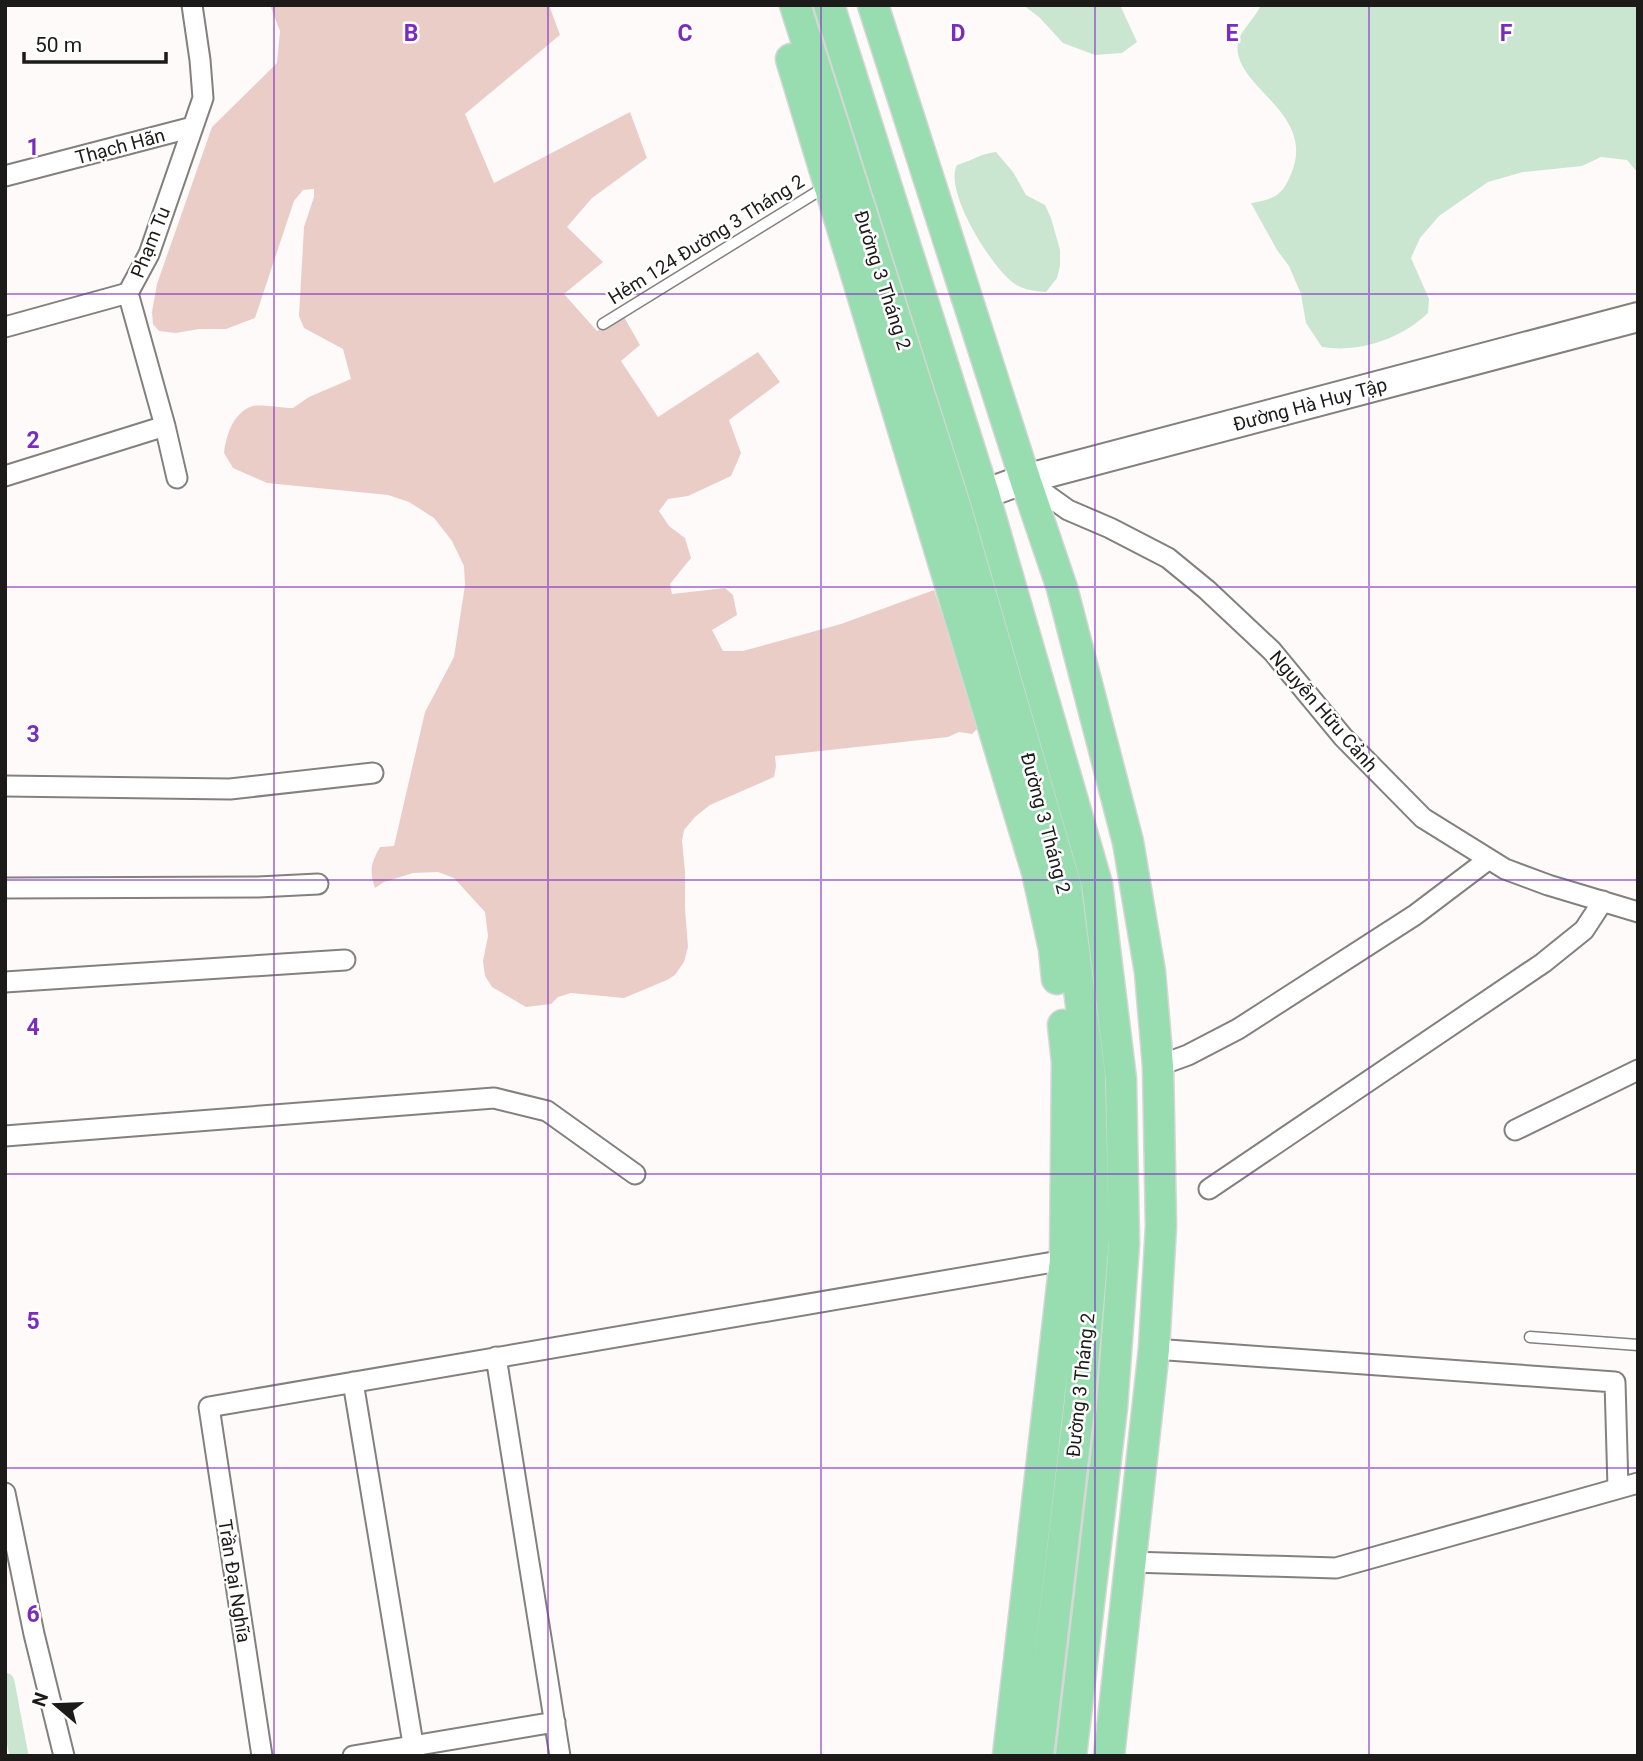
<svg xmlns="http://www.w3.org/2000/svg" width="1643" height="1761" font-family="Roboto,sans-serif">
<style>
.green{fill:#ebcdc8}
.water{fill:#cae5d0}
.lines{fill:none;stroke-linecap:round;stroke-linejoin:round}
.canal{stroke:#cae5d0;stroke-width:19}
.lane-casing{stroke:#83807f;stroke-width:13}
.street-casing{stroke:#83807f;stroke-width:23}
.secondary-casing{stroke:#83807f;stroke-width:32}
.primary-casing{stroke:#d6d6d6;stroke-width:33}
.lane{stroke:#fff;stroke-width:10}
.street{stroke:#fff;stroke-width:19}
.secondary{stroke:#fff;stroke-width:28}
.primary{stroke:#97ddb0;stroke-width:30}
.grid{fill:none;stroke:#7b2cbf;stroke-width:2;stroke-opacity:0.55}
.labels{text-anchor:middle;stroke-width:5;stroke-linejoin:round;paint-order:stroke}
.street-label{font-size:19px;fill:#1c1b1a;stroke:#fff}
.grid-label{font-size:23px;text-anchor:middle;font-weight:bold;fill:#7b2cbf;stroke:#fff;stroke-width:5;stroke-linejoin:round;paint-order:stroke}
</style>
<rect width="100%" height="100%" fill="#fefaf9"/>
<path class="green" d="M 270,5 L 549,5 L 560,35 L 465,114 L 494,183 L 630,112 L 647,158 L 592,198 L 567,227 L 603,262 L 564,294 L 597,331 L 624,317 L 640,345 L 621,361 L 658,417 L 758,352 L 780,382 L 729,420 L 741,453 L 731,476 L 688,496 L 668,499 L 659,511 L 669,526 L 685,538 L 691,558 L 670,584 L 672,594 L 725,588 L 733,595 L 737,615 L 712,630 L 723,651 L 743,651 L 841,624 L 934,590 L 980,726 L 972,734 L 959,732 L 948,737 L 775,756 L 776,766 L 774,777 L 710,805 L 695,817 L 684,830 L 682,841 L 685,871 L 685,908 L 688,947 L 684,962 L 675,975 L 667,980 L 624,998 L 571,993 L 558,997 L 551,1004 L 526,1007 L 492,987 L 485,976 L 483,961 L 488,936 L 485,912 L 454,878 L 438,872 L 413,873 L 384,882 L 375,888 C 369,871 371,863 380,847 L 394,846 L 425,712 L 454,657 L 465,585 L 464,566 L 452,541 L 434,518 L 409,502 L 388,495 L 267,483 L 233,468 L 224,453 C 226,436 233,412 253,406 C 261,404 283,408 293,408 L 309,397 L 351,379 L 343,349 L 304,328 L 299,316 L 304,227 L 314,197 L 314,189 L 303,190 L 294,201 L 255,318 L 226,329 L 199,329 L 176,333 L 159,331 L 153,324 L 152,312 L 157,284 L 212,127 L 277,63 L 280,31 Z"/>
<path class="water" d="M 1023,5 L 1120,5 L 1137,42 L 1122,53 L 1095,55 L 1063,43 L 1039,17 Z
M 1261,5 L 1638,5 L 1638,173 L 1627,160 L 1601,157 L 1582,166 L 1523,172 L 1488,182 L 1439,216 L 1420,238 L 1411,258 L 1429,299 L 1428,313 C 1401,339 1359,353 1322,347 L 1306,323 L 1301,294 L 1289,266 L 1277,250 L 1251,203 C 1273,199 1282,197 1291,174 C 1318,111 1230,87 1238,42 C 1241,30 1256,17 1261,5 Z
M 996,152 L 1013,172 L 1026,195 L 1045,205 L 1051,218 L 1060,250 L 1060,266 L 1057,278 L 1046,292 C 1035,291 1024,290 1015,284 C 992,269 943,190 957,165 C 971,161 982,153 996,152 Z"/>
<g class="lines">
<path class="canal" d="M 5,1682 L 19,1756"/>
<g class="lane-casing">
<path id="lane" d="M 603,324 L 825,187
M 1530,1337 L 1638,1345"/>
</g>
<g class="street-casing">
<path id="street" d="M 5,176 L 193,127
M 5,327 L 128,293
M 5,476 L 165,426
M 177,478 L 165,426 L 128,293 L 149,254 L 203,98 L 200,60 L 192,5
M 1026,480 L 1068,510 L 1110,528 L 1168,558 L 1207,590 L 1272,651 L 1343,737 L 1423,818 L 1505,869 L 1548,885 L 1638,912
M 5,786 L 230,789 L 373,773
M 5,888 L 258,887 L 318,884
M 5,982 L 345,960
M 1158,1066 L 1188,1055 L 1238,1029 L 1415,915 L 1489,859
M 1515,1130 L 1638,1070
M 5,1136 L 494,1098 L 547,1111 L 635,1174
M 1209,1189 L 1543,963 L 1584,930 L 1603,901
M 1154,1349 L 1615,1382 L 1618,1488
M 496,1357 L 560,1756
M 353,1382 L 415,1756
M 5,1493 L 34,1634 L 64,1756
M 1130,1562 L 1336,1568 L 1638,1483
M 262,1756 L 209,1407 L 1065,1260
M 353,1756 L 555,1722"/>
</g>
<g class="secondary-casing">
<path id="secondary" d="M 984,494 L 1025,479 L 1638,317"/>
</g>
<g class="primary-casing">
<path id="primary" d="M 795,5 L 955,505 L 1066,887 L 1090,1076 L 1094,1238 L 1080,1399 L 1038,1756
M 829,5 L 984,494 L 1097,884 L 1121,1079 L 1124,1244 L 1112,1407 L 1071,1756
M 873,5 L 1025,479 L 1062,588 L 1128,842 L 1150,972 L 1158,1066 L 1161,1226 L 1154,1349 L 1109,1756
M 791,59 L 1037,872 L 1054,949 L 1057,979
M 1008,1756 L 1065,1260 L 1067,1062 L 1063,1025"/>
</g>
<use href="#lane" class="lane"/>
<use href="#street" class="street"/>
<use href="#secondary" class="secondary"/>
<use href="#primary" class="primary"/>
</g>
<path class="grid" d="M 274,5 L 274,1756M 548,5 L 548,1756M 821,5 L 821,1756M 1095,5 L 1095,1756M 1369,5 L 1369,1756M 5,294 L 1638,294M 5,587 L 1638,587M 5,880 L 1638,880M 5,1174 L 1638,1174M 5,1468 L 1638,1468"/>
<g class="labels">
<g class="street-label">
<text transform="translate(120 146) rotate(-15)" y="7">Thạch Hãn</text>
<text transform="translate(706 239) rotate(-32)" y="7">Hẻm 124 Đường 3 Tháng 2</text>
<text transform="translate(150 242) rotate(-68)" y="7">Phạm Tu</text>
<text transform="translate(883 280) rotate(72)" y="7">Đường 3 Tháng 2</text>
<text transform="translate(1310 404) rotate(-15)" y="7">Đường Hà Huy Tập</text>
<text transform="translate(1324 711) rotate(49)" y="7">Nguyễn Hữu Cảnh</text>
<text transform="translate(1046 823) rotate(75)" y="7">Đường 3 Tháng 2</text>
<text transform="translate(1080 1385) rotate(-84)" y="7">Đường 3 Tháng 2</text>
<text transform="translate(235 1581) rotate(81)" y="7">Trần Đại Nghĩa</text>
</g>
</g>
<g class="grid-label">
<text x="411" y="41">B</text>
<text x="685" y="41">C</text>
<text x="958" y="41">D</text>
<text x="1232" y="41">E</text>
<text x="1506" y="41">F</text>
<text x="33" y="155">1</text>
<text x="33" y="448">2</text>
<text x="33" y="742">3</text>
<text x="33" y="1035">4</text>
<text x="33" y="1329">5</text>
<text x="33" y="1622">6</text>
</g>
<rect width="1643" height="1761" fill="none" stroke="#1c1b1a" stroke-width="14"/>
<g transform="translate(56 1705) rotate(289)" stroke="#ffffff" stroke-width="5" paint-order="stroke">
<path d="M0-5L12 26L0 18L-12 26Z" fill="#1c1b1a"/>
<text y="-10" font-size="19" font-weight="bold" text-anchor="middle" fill="#1c1b1a">N</text>
</g>
<path d="M24 52v10h142v-10" fill="none" stroke="#1c1b1a" stroke-width="3.5"/>
<text x="35" y="52" font-size="21" fill="#1c1b1a" stroke="#ffffff" stroke-width="5" paint-order="stroke">50 m</text>
</svg>
